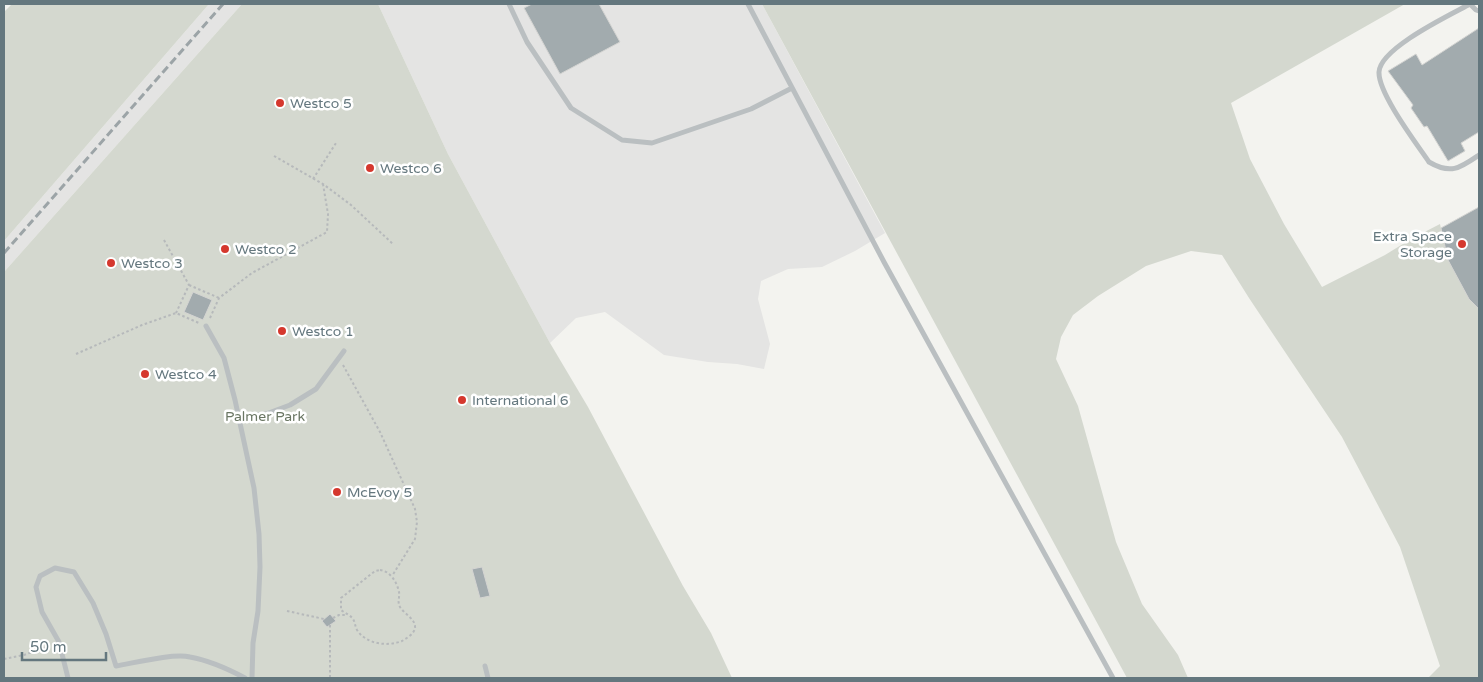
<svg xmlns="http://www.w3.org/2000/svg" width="1483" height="682" font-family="'Varela Round',sans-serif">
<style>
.built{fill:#e4e4e3}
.green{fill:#d4d8cf}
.building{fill:#a2abae;stroke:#d4d4d2}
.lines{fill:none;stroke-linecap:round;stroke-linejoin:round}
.path{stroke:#b6b9bb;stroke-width:2;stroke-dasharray:2.5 2.5;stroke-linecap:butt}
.service{stroke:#babfc1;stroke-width:5}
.rail{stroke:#9ca4a7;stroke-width:3;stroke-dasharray:8 4;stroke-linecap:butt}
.poi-dot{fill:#d5382e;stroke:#fff;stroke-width:2}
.labels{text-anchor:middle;stroke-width:5;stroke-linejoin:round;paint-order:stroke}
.poi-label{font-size:14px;fill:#64777e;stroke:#fff;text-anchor:start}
.park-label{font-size:14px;fill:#6a7663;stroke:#fff}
</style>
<rect width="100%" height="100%" fill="#f3f3ef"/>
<path class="built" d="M 209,4 L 242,4 L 4,272 L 4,241 Z
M 378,4 L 762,4 L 885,233 L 855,251 L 822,267 L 788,269 L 761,281 L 758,299 L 770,344 L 764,369 L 737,364 L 708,362 L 664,355 L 605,312 L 576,318 L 550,343 L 448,154 Z"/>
<path class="green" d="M 12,4 L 209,4 L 4,241 L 4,12 Z
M 242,4 L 378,4 L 448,154 L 550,343 L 588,407 L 683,586 L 711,633 L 732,678 L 4,678 L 4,272 Z
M 762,4 L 1405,4 L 1231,103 L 1250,159 L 1284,224 L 1322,287 L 1385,255 L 1411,239 L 1440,224 L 1448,260 L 1469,299 L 1479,309 L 1479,678 L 1428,678 L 1440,666 L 1400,547 L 1342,437 L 1249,298 L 1222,255 L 1191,251 L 1146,266 L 1098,296 L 1073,315 L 1061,337 L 1056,359 L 1078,406 L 1116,542 L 1142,604 L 1178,655 L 1188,678 L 1127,678 Z"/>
<path class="building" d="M 532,4 L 599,4 L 620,42 L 560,74 L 524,8 Z
M 1479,28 L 1479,132 L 1461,143 L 1465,151 L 1448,161 L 1427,126 L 1424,127 L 1411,108 L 1413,105 L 1388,71 L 1416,54 L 1422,65 Z
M 1479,207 L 1479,309 L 1469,299 L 1448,260 L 1441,228 Z
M 193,292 L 212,300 L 203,320 L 184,312 Z
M 482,567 L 490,596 L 480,598 L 472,569 Z
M 330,614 L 336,621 L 327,627 L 322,621 Z"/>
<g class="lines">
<path class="path" d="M 274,156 L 323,184 L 351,205 L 393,244
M 313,179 L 336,143
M 164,240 L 189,285 L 176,313
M 189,285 L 219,298
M 210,318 L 219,298 L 252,273 L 327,232 L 328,214 L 323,184
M 76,354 L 142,325 L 176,313 L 199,323
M 343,365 L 380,432 L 415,509 L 417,522 L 415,539 L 392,576
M 380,570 C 390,571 397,582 399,592 C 400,597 397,602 400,607 C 404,614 416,619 415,628 C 414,634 407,638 402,641 C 387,647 366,644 357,630 C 355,626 355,622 353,619 C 350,615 345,613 341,610 L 341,598 L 375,571 Z
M 287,611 L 324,619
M 333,618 L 339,615 L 346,615
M 330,625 L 330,678
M 4,659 L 24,655 L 51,645"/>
<path class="service" d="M 509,4 L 527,42 L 571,108 L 622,140 L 652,143 L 751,109 L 792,88
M 748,4 L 884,262 L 1113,678
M 1470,4 C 1450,15 1380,48 1379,72 C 1378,93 1416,143 1429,162 C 1451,175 1460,168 1479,155
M 1470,4 L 1476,10 L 1479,11
M 206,326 L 224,358 L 235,400 L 254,488 L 259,534 L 260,567 L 258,611 L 253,643 L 252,678
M 239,417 L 266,414 L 290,405 L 316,389 L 344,351
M 485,666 L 488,678
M 68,678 L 59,642 L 42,612 L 36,587 L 40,576 L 55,568 L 74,572 L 93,603 L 106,634 L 116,666 C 134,663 173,653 190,657 C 207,660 230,670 245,678"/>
<path class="rail" d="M 4,253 L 223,4"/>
</g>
<g class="poi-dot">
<circle cx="280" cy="103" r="5"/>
<circle cx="370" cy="168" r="5"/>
<circle cx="1462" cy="244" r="5"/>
<circle cx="225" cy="249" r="5"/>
<circle cx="111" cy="263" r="5"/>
<circle cx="282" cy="331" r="5"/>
<circle cx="145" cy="374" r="5"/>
<circle cx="462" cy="400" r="5"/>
<circle cx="337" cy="492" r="5"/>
</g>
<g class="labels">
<g class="poi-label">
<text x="290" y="108">Westco 5</text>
<text x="380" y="173">Westco 6</text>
<text x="1452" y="241" text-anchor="end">Extra Space<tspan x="1452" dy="16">Storage</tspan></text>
<text x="235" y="254">Westco 2</text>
<text x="121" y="268">Westco 3</text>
<text x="292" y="336">Westco 1</text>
<text x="155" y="379">Westco 4</text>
<text x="472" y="405">International 6</text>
<text x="347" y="497">McEvoy 5</text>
</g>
<g class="park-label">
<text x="265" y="421">Palmer Park</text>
</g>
</g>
<rect width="1483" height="682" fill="none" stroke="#64777e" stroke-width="10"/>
<path d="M22 652v8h84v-8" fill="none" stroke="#64777e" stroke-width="2.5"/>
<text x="30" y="652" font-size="15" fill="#64777e" stroke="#ffffff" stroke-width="4" paint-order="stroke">50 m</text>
</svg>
